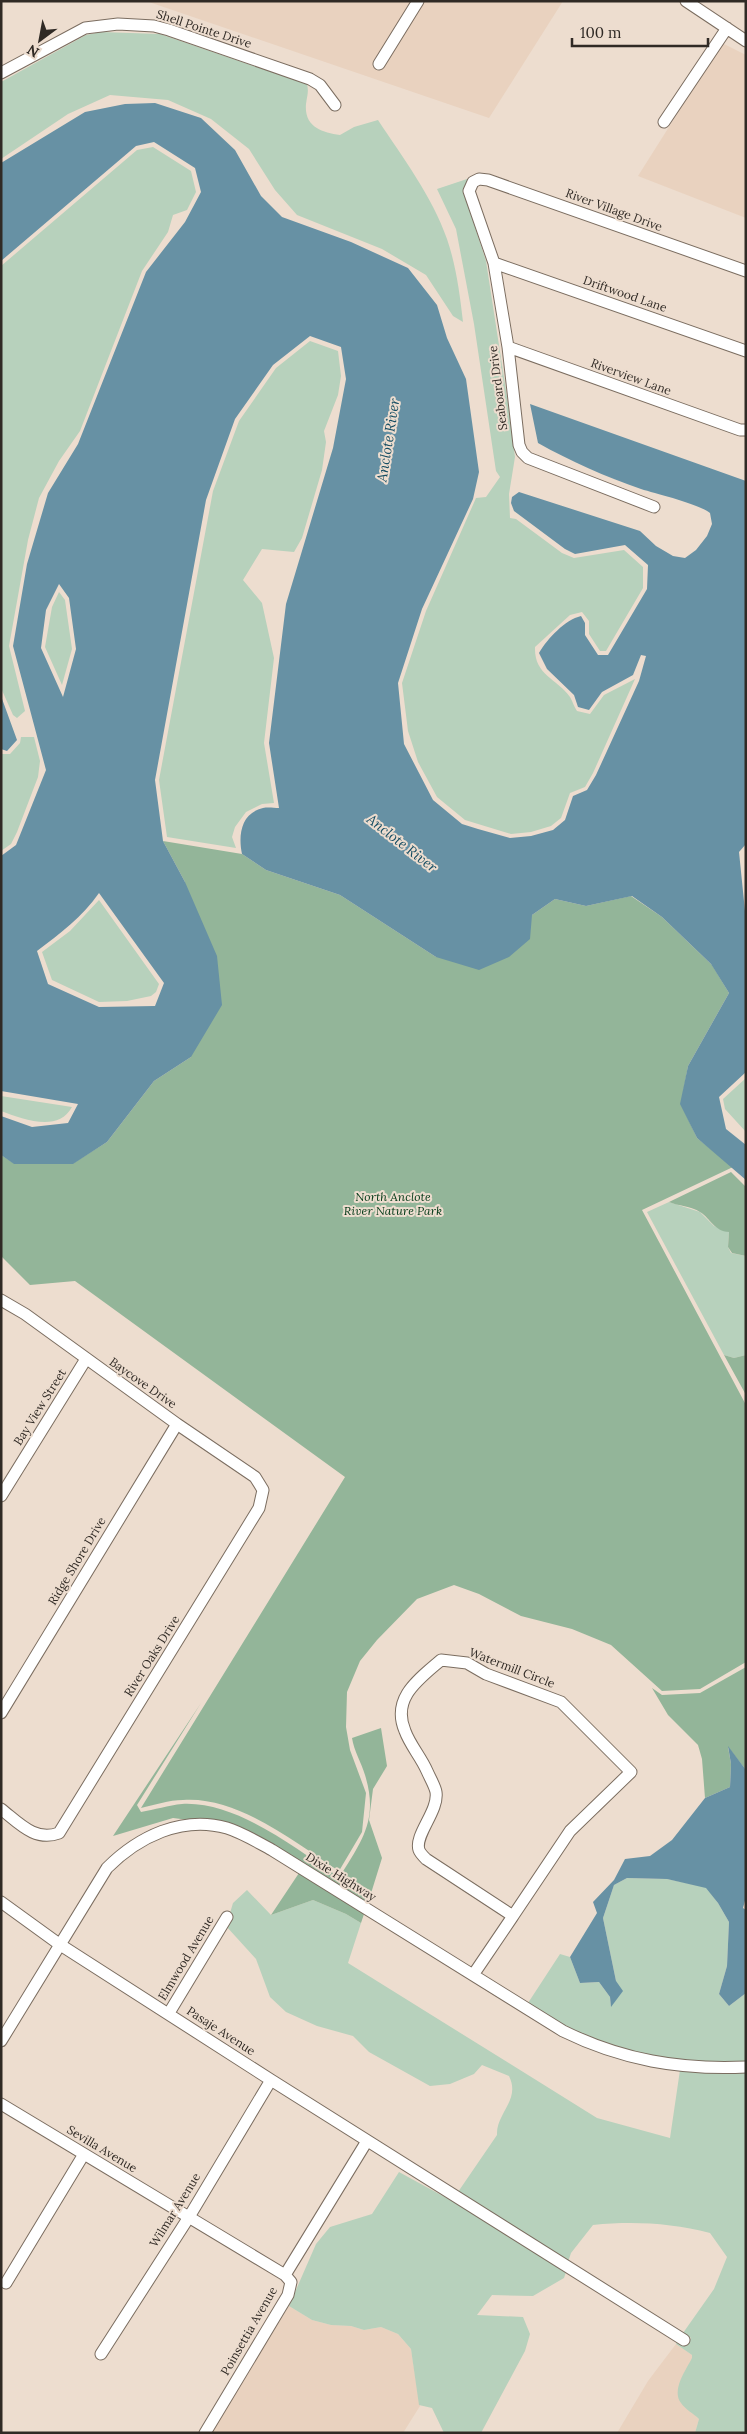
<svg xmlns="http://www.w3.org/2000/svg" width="747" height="2434" font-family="Lora,serif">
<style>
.built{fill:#e9d2bf}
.green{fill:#b7d1bc}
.forest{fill:#93b599}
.water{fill:#6791a4;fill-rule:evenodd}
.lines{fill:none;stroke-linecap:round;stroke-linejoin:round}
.minor-casing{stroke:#7b6d60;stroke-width:13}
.minor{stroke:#fff;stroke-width:11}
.labels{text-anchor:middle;stroke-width:4;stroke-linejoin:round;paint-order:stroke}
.street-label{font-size:12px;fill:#302a25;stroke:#edddcf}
.park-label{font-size:12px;font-style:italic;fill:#003815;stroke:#edddcf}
.water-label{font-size:14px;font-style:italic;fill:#154d63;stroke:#edddcf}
</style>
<rect width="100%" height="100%" fill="#edddcf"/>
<path class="built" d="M 146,1 L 412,1 L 372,66 L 380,71 L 423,1 L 563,1 L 489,118 Z
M 722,43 L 746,55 L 746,218 L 638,176 Z
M 289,2306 L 312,2320 L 331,2325 L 351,2326 L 364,2330 L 381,2327 L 398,2334 L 411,2349 L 420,2406 L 403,2433 L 211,2433 Z
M 676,2344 L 692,2355 L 692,2412 L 699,2419 L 695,2433 L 617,2433 L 648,2381 Z"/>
<path class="green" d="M 101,32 L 160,34 L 307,84 C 309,92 307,96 306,104 C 304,127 322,132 340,135 L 354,127 L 378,120 C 403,158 432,196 447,239 C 456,265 460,295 463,322 L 453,316 L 426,275 L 382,249 L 297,215 L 275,190 L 249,149 L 211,119 L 168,100 L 110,95 L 68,114 L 1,159 L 1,82 L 86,35 Z
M 153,147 L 191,171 L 196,192 L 187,210 L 173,215 L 168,232 L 142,271 L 80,431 L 59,461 L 39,498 L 28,540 L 9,646 L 25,711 L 17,718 L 13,715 L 1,688 L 1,266 L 137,150 Z
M 473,177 L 465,185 L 464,193 L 486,261 L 509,410 L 515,457 L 509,494 L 510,518 L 516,519 L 562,553 L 574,558 L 624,550 L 643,567 L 643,588 L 606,651 L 600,651 L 589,634 L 589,621 L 582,612 L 570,615 L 535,647 C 534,675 556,678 570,697 C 573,702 574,707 577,711 L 590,714 L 604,695 L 635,679 L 593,773 L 585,787 L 570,793 L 561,818 L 551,826 L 531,832 L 511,834 L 465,820 L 437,797 L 418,762 L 408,731 L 402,683 L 426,611 L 476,498 L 486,497 L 500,477 L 496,471 L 474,324 L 456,229 L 437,189 Z
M 310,341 L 338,351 L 341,376 L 338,395 L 324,431 L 326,442 L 322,470 L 302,538 L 294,552 L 262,549 L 243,580 L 262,603 L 274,658 L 264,743 L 274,803 L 262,804 L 246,812 L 235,827 L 232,837 L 236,848 L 167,837 L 159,780 L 213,491 L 239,421 L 276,368 Z
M 59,592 L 65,600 L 72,649 L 62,685 L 45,647 L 52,607 Z
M 21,737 L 34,737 L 40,761 L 38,777 L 17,832 L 11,844 L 1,851 L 1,754 L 10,754 L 20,743 Z
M 99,900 L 159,984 L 156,992 L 151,996 L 127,1001 L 99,1002 L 52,980 L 42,952 L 70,931 Z
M 746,1078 L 746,1132 L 725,1109 L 723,1099 Z
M 1,1096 L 72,1107 C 58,1133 23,1119 1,1111 Z
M 669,1202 L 700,1212 L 714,1226 L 729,1232 L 728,1247 L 731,1253 L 746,1256 L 746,1355 L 734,1358 L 724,1355 L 647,1212 Z
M 627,1878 L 667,1879 L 706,1887 L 718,1903 L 729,1922 L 727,1966 L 719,1994 L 729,2006 L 746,1993 L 746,2062 C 693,2062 637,2059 588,2037 C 567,2028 548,2015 528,2003 L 560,1954 L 570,1957 L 580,1983 L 599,1982 L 610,1997 L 611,2006 L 616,1981 L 603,1918 L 614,1885 Z
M 247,1890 L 271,1915 L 313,1900 L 346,1914 L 361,1923 L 348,1963 L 597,2118 L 670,2138 L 680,2070 L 746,2072 L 746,2433 L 695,2433 L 699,2419 C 694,2414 685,2409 681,2403 C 671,2390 686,2370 692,2358 L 692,2355 L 676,2344 L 677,2342 L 685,2346 L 691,2338 L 683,2333 L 714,2289 L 727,2257 L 710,2233 C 671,2223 633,2221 593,2225 L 571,2253 L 568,2262 L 458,2192 L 497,2135 C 496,2113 521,2100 509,2076 L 482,2065 L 474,2074 L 450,2084 L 430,2086 L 369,2052 L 353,2036 L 317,2026 L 286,2012 L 270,1997 L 256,1959 L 226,1926 L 233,1915 L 230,1913 L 233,1903 Z
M 399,2172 L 452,2201 L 566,2272 L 564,2278 L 533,2296 L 492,2295 L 477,2315 L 523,2317 L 530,2334 L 525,2351 L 481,2433 L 444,2433 L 432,2408 L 419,2405 L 411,2349 L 398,2334 L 381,2327 L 364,2330 L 351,2326 L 331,2325 L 312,2320 L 289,2306 L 316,2244 L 330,2227 L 372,2214 Z"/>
<path class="forest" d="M 163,841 L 242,854 L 266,870 L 340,895 L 436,957 L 532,915 L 555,899 L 586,906 L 631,896 L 662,917 L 712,965 L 729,993 L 688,1066 L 681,1104 L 697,1138 L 733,1167 L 642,1210 L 746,1405 L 746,1662 L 700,1689 L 662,1691 L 611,1645 L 572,1629 L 521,1616 L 479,1594 L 454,1585 L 417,1599 L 377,1640 L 360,1661 L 347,1692 L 346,1727 L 350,1750 L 366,1793 L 362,1832 L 339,1871 C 294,1842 238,1796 183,1800 C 169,1800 154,1805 141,1808 L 345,1477 L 75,1281 L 30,1285 L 1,1256 L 1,1155 L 15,1164 L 72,1164 L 107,1142 L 154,1081 L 191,1057 L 185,882 Z
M 731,1172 L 746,1187 L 746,1256 L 732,1253 L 728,1247 L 729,1232 C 714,1231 711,1219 700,1212 C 691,1206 678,1206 669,1202 Z
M 724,1355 L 734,1358 L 746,1355 L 746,1395 Z
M 746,1667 L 746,1770 L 728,1747 L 731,1764 L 730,1787 L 705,1798 L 702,1759 L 698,1745 L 668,1715 L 652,1688 L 662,1695 L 700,1693 Z
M 201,1703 L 137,1805 L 141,1812 C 154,1810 169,1805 182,1804 C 236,1801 293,1847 336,1875 L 342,1873 C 364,1838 378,1817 365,1775 C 361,1762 354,1751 352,1738 L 381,1728 L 387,1766 L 373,1789 L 369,1820 L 382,1858 L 368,1903 L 271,1843 L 189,1820 L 173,1818 L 113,1836 Z
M 299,1873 L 364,1914 L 361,1923 L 346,1914 L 313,1900 L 271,1915 Z"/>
<path class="water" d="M 155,103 L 201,118 L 235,150 L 261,196 L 282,217 L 351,242 L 408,268 L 437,305 L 447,338 L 466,379 L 479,472 L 473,499 L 422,609 L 398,683 L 404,744 L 433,800 L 462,824 L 478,829 L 510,838 L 531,836 L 553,830 L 565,820 L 573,796 L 587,790 L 596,775 L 639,681 L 646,656 L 641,655 L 633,675 L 602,692 L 589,710 L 578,707 L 574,695 L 547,669 L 539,653 C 548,638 565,620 581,616 L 585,623 L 585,635 L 598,655 L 608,655 L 647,589 L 648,565 L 625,545 L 575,554 L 565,549 L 514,511 L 511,503 L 512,497 L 519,492 L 640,531 L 656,546 L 673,556 L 685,558 L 696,550 L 707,536 L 712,524 L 710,513 C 699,504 657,494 641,489 C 606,477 570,461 538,443 L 530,404 L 746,481 L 746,844 L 739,852 L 746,921 L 746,1072 L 719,1097 L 726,1129 L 746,1145 L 746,1180 L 697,1138 L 680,1104 L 688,1066 L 729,993 L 711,964 L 662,917 L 632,896 L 586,906 L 555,899 L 532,915 L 530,939 L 509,957 L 479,970 L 436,957 L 340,895 L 266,870 L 242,854 C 238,835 241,813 263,808 C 268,807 274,808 279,808 L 269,743 L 286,604 L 333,448 L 346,379 L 341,347 L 310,336 L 273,365 L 235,419 L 206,500 L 155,780 L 163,841 L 185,882 L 217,956 L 222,1005 L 191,1057 L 154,1081 L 107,1142 L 73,1164 L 14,1164 L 1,1155 L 1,1116 L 32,1127 L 68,1123 L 78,1104 L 1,1091 L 1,856 L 16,845 L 46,770 L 13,646 L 27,564 L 48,493 L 78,444 L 146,272 L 185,222 L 201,192 L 195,168 L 154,142 L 136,146 L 1,261 L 1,163 L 85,112 L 125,104 ZM 59,584 L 69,598 L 76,649 L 63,697 L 41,648 L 46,610 ZM 99,893 L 164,983 L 155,1006 L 99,1007 L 48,984 L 37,951 C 61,933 82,917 99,893 Z
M 1,696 L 17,740 L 7,751 L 1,749 Z
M 728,1746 L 746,1770 L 746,1897 L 743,1908 L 746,1910 L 746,1993 L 729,2006 L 719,1994 L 727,1966 L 729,1922 L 718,1903 L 706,1888 L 667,1879 L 627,1878 L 614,1885 L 603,1918 L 616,1981 L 623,1991 L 611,2007 L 610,1997 L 599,1982 L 580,1983 L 570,1957 L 597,1913 L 593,1902 L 614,1880 L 625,1859 L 650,1856 L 672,1840 L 705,1798 L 730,1787 L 731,1764 Z"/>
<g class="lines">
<g class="minor-casing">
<path id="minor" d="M 686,1 L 746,41
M 379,64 L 418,1
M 1,73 L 85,28 L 118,24 L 154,26 L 169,30 L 310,79 L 320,85 L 335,105
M 664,122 L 727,28
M 494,263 L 746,351
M 508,347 L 740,430 L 746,430
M 654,507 L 528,458 L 522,452 L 519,445 L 508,347 L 494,263 L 469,191 L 473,182 L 479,179 L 488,180 L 746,271
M 1,1300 L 25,1314 L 177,1424 L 255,1477 L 263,1490 L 259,1508 L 59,1833 C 35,1842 19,1823 1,1809
M 1,1496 L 86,1359
M 441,1660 L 467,1663 L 486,1674 L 561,1702 L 631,1772 L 570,1831 L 513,1916 L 426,1859 C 424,1857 420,1853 419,1850 C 414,1835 439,1811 436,1792 C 435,1786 430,1778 427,1771 C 421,1757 410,1745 405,1731 C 391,1698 419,1679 441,1660 Z
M 1,1713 L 177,1424
M 1,1902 L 59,1944 L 271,2080 L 684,2340
M 473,1975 L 513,1916
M 169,2013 L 227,1917
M 1,2041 L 107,1868 C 138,1837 182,1815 227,1828 C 243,1833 257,1842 272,1850 L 563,2031 C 622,2060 680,2070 746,2067
M 1,2104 L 285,2275
M 6,2283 L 84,2154
M 101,2354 L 189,2217 L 271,2080
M 205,2433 L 288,2295 L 291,2282 L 285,2275 L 367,2141"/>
</g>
<use href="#minor" class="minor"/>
</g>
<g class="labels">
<g class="street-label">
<text transform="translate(204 29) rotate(18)" y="4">Shell Pointe Drive</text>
<text transform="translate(614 210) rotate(20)" y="4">River Village Drive</text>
<text transform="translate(625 294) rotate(19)" y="4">Driftwood Lane</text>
<text transform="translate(631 377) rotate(20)" y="4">Riverview Lane</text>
<text transform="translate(498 388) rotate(-97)" y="4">Seaboard Drive</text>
<text transform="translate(143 1383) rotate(35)" y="4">Baycove Drive</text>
<text transform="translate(40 1407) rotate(-58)" y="4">Bay View Street</text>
<text transform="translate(77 1561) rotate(-59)" y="4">Ridge Shore Drive</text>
<text transform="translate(152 1656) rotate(-58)" y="4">River Oaks Drive</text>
<text transform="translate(512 1668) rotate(21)" y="4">Watermill Circle</text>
<text transform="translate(341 1877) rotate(32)" y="4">Dixie Highway</text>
<text transform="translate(186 1958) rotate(-59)" y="4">Elmwood Avenue</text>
<text transform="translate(221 2031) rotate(33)" y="4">Pasaje Avenue</text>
<text transform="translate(102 2149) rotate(31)" y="4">Sevilla Avenue</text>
<text transform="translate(175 2210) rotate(-58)" y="4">Wilmar Avenue</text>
<text transform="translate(249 2331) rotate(-60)" y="4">Poinsettia Avenue</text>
</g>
<g class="park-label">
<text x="393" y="1201">North Anclote<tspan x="393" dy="14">River Nature Park</tspan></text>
</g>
<g class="water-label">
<text transform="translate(388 440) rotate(-81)" y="5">Anclote River</text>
<text transform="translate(402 843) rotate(38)" y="5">Anclote River</text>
</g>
</g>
<rect width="747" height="2434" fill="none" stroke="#302a25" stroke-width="5"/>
<g transform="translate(40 40) rotate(212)" stroke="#edddcf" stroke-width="4" paint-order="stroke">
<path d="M0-4L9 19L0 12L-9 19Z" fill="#302a25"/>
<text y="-8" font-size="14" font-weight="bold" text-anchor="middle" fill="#302a25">N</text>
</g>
<path d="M572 38v8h136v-8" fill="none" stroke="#302a25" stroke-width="2.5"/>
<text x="580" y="38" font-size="15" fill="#302a25" stroke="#edddcf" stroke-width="4" paint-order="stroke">100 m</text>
</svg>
